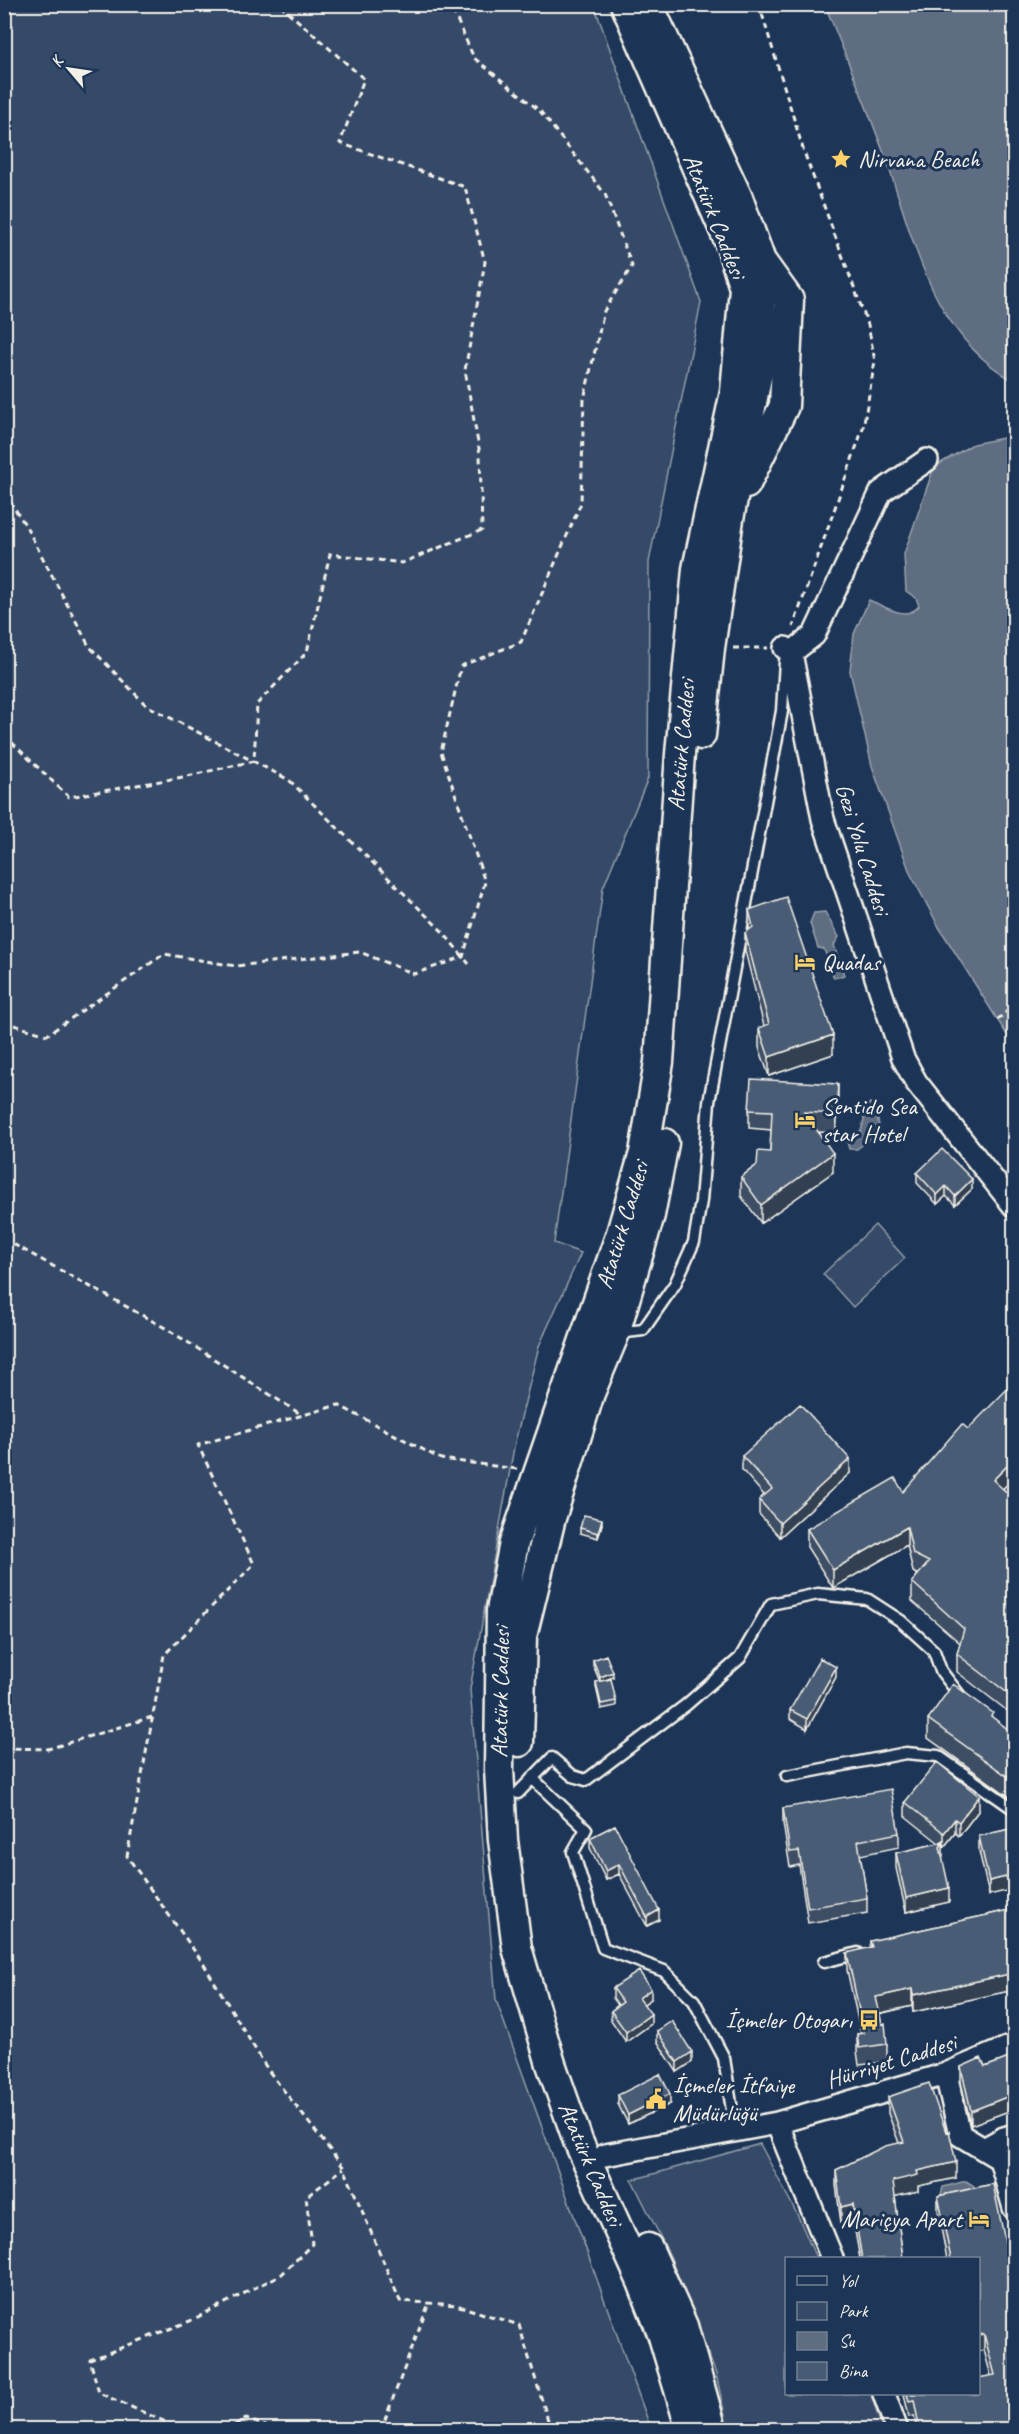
<svg xmlns="http://www.w3.org/2000/svg" width="1019" height="2434" font-family="Caveat,sans-serif">
<style>
.green{fill:#354a67;stroke:#949ea8;stroke-width:1.5}
.water{fill:#5e6d82;stroke:#9aa2ab;stroke-width:1.5}
.lines{fill:none;stroke-linecap:round;stroke-linejoin:round}
.lane-casing{stroke:#f4f1e8;stroke-width:15}
.street-casing{stroke:#f4f1e8;stroke-width:26}
.secondary-casing{stroke:#f4f1e8;stroke-width:33}
.path{stroke:#f4f1e8;stroke-width:3;stroke-dasharray:6 4.5;stroke-linecap:butt}
.lane{stroke:#1d3557;stroke-width:10}
.street{stroke:#1d3557;stroke-width:21}
.secondary{stroke:#1d3557;stroke-width:28}
.wall{fill:#3e4e64;stroke:#f4f1e8;stroke-width:1.5}
.shaded-wall{fill:#324051;stroke:#f4f1e8;stroke-width:1.5}
.building{fill:#485b74;stroke:#f4f1e8;stroke-width:1.5}
.labels{text-anchor:middle;stroke-width:6;stroke-linejoin:round;paint-order:stroke}
.poi-label{font-size:24px;fill:#f4f1e8;stroke:#1d3557;text-anchor:start}
.street-label{font-size:24px;fill:#f4f1e8;stroke:#1d3557}
</style>
<rect width="100%" height="100%" fill="#1d3557"/>
<filter id="ink" filterUnits="userSpaceOnUse"><feTurbulence type="fractalNoise" baseFrequency=".0167" numOctaves="2"/><feDisplacementMap in="SourceGraphic" scale="12" xChannelSelector="R" yChannelSelector="G"/><feConvolveMatrix kernelMatrix="1 2 1 2 8 2 1 2 1" color-interpolation-filters="sRGB"/></filter>
<g filter="url(#ink)">
<path class="green" d="M 5,4 L 594,5 L 701,302 L 649,562 L 648,778 L 603,888 L 554,1243 L 581,1253 L 539,1346 L 515,1442 L 470,1689 L 496,2000 L 651,2429 L 5,2429 Z
M 875,1225 L 905,1258 L 853,1307 L 823,1274 Z
M 760,2144 L 798,2216 L 816,2258 L 786,2258 L 786,2394 L 871,2394 L 882,2429 L 728,2429 L 716,2374 L 671,2258 L 632,2180 Z"/>
<path class="water" d="M 825,5 L 1014,5 L 1014,381 C 933,336 915,244 887,162 C 868,109 846,57 825,5 Z
M 1014,436 L 1014,1046 L 939,927 L 910,873 L 872,766 L 850,671 L 854,634 L 869,600 C 884,606 906,622 919,606 L 916,598 L 906,591 L 904,554 L 934,467 L 973,444 Z
M 825,912 L 839,937 L 834,945 L 844,975 L 834,978 L 824,949 L 818,948 L 810,923 L 814,913 Z
M 870,1103 L 876,1110 L 880,1131 L 857,1149 L 849,1149 L 846,1138 L 861,1131 L 864,1120 L 862,1108 Z
M 966,2181 L 974,2186 L 969,2198 L 940,2198 L 943,2187 Z"/>
<g class="lines">
<g class="lane-casing">
<path id="lane" d="M 618,1333 L 643,1330 L 675,1284 L 694,1242 L 701,1201 L 709,1102 L 782,711 L 785,661
M 787,1776 L 906,1753 L 938,1756 L 1014,1809
M 532,1778 L 586,1829 L 573,1852 L 603,1948 L 664,1971 L 694,2001 L 724,2058 L 735,2130
M 518,1793 L 552,1758 L 573,1776 L 586,1780 L 686,1705 L 740,1658 L 771,1604 L 818,1594 L 867,1599 L 901,1621 L 934,1651 L 941,1671 L 961,1697
M 824,1962 L 858,1953"/>
</g>
<g class="street-casing">
<path id="street" d="M 785,648 L 791,653 L 823,819 L 903,1058 L 916,1082 L 1014,1206
M 791,653 L 814,635 L 881,492 L 927,460
M 946,2074 L 960,2135 L 1000,2159 L 1014,2208
M 777,2123 L 832,2258
M 984,2149 L 1004,2138 L 1014,2135
M 605,2155 L 777,2123 L 946,2074 L 1014,2045
M 884,2394 L 897,2430"/>
</g>
<g class="secondary-casing">
<path id="secondary" d="M 625,4 L 731,246 L 744,288 L 735,392 L 697,569 L 680,754 L 659,1062 L 644,1153 L 621,1233 L 514,1543 L 501,1611 L 499,1769 L 503,1840 L 517,1948 L 551,2064 L 578,2141 L 642,2282 L 662,2333 L 691,2430
M 648,4 L 738,198 L 761,261 L 760,362 L 729,519 L 710,648 L 701,735
M 746,484 L 784,406 L 789,300 L 761,261
M 519,1742 L 522,1636 L 551,1518 L 590,1393 L 615,1333 L 650,1215 L 664,1143
M 648,2248 L 683,2326 L 712,2430"/>
</g>
<path class="path" d="M 759,4 L 804,152 L 868,325 L 875,361 L 863,428 L 793,627
M 4,492 L 26,526 L 89,646 L 146,705 L 289,780 L 442,931 L 469,964
M 733,648 L 768,648
M 4,735 L 69,797 L 183,777 L 254,761 L 257,704 L 307,652 L 330,554 L 402,563 L 482,530 L 480,454 L 465,370 L 485,262 L 465,187 L 340,143 L 364,79 L 279,4
M 997,1020 L 1014,1005
M 4,1022 L 47,1035 L 164,954 L 236,966 L 360,952 L 414,974 L 463,957 L 485,882 L 441,752 L 461,666 L 521,642 L 581,503 L 584,399 L 604,311 L 632,266 L 605,194 L 540,111 L 474,58 L 450,4
M 4,1239 L 167,1329 L 302,1415
M 517,1469 L 441,1459 L 338,1405 L 198,1445 L 254,1564 L 164,1655 L 127,1856 L 203,1963 L 268,2070 L 344,2168 L 400,2301 L 456,2305 L 519,2325 L 551,2430
M 4,1748 L 48,1749 L 152,1717
M 184,2430 L 99,2393 L 90,2360 L 190,2321 L 282,2274 L 312,2244 L 306,2197 L 344,2168
M 225,2430 L 246,2419 L 277,2430
M 381,2430 L 429,2303"/>
<use href="#lane" class="lane"/>
<use href="#street" class="street"/>
<use href="#secondary" class="secondary"/>
</g>
<path class="wall" d="M 749,910 L 833,1054 L 769,1076 L 759,1047 L 759,1028 L 764,1026 L 745,951 L 745,933 L 749,930 Z
M 838,1103 L 836,1133 L 818,1132 L 833,1172 L 761,1223 L 741,1196 L 741,1177 L 757,1165 L 770,1152 L 771,1130 L 749,1128 L 749,1110 Z
M 917,1173 L 972,1189 L 955,1205 L 946,1196 L 937,1204 L 917,1183 Z
M 742,1456 L 850,1473 L 780,1537 L 759,1514 L 759,1500 L 764,1495 L 742,1470 Z
M 1014,1477 L 1003,1489 L 1014,1499 L 1014,1716 L 957,1672 L 957,1654 L 960,1643 L 912,1601 L 912,1582 L 918,1575 L 913,1572 L 907,1545 L 833,1588 L 807,1547 L 807,1529 L 903,1492 Z
M 602,1524 L 598,1538 L 580,1533 L 580,1528 Z
M 593,1660 L 613,1677 L 602,1681 L 616,1701 L 616,1706 L 601,1709 L 596,1687 L 596,1682 L 600,1682 L 593,1665 Z
M 836,1677 L 807,1729 L 790,1719 L 790,1710 Z
M 993,1718 L 1014,1734 L 1014,1800 L 928,1738 L 928,1719 Z
M 905,1802 L 979,1810 L 959,1836 L 955,1833 L 944,1847 L 943,1846 L 942,1858 L 949,1902 L 906,1912 L 896,1868 L 896,1853 L 939,1843 L 905,1816 Z
M 783,1808 L 899,1833 L 899,1847 L 860,1855 L 867,1898 L 867,1913 L 808,1923 L 799,1865 L 790,1867 L 783,1823 Z
M 615,1825 L 659,1920 L 647,1926 L 619,1874 L 606,1880 L 590,1848 L 590,1838 Z
M 1014,1828 L 989,1895 L 979,1851 L 979,1836 Z
M 1014,1909 L 1014,1990 L 913,2012 L 912,2006 L 879,2014 L 887,2044 L 887,2062 L 859,2065 L 857,2051 L 857,2034 L 861,2034 L 847,1970 L 847,1953 L 870,1948 L 870,1941 Z
M 613,1988 L 651,1999 L 644,2004 L 651,2024 L 626,2042 L 611,2020 L 611,2011 L 618,2005 L 613,1998 Z
M 657,2031 L 692,2062 L 677,2072 L 657,2041 Z
M 1014,2056 L 1014,2109 L 971,2125 L 961,2082 L 961,2067 L 985,2067 Z
M 618,2095 L 670,2104 L 628,2124 L 618,2104 Z
M 888,2097 L 956,2178 L 918,2186 L 918,2191 L 895,2196 L 903,2259 L 860,2259 L 853,2220 L 841,2223 L 836,2185 L 836,2170 L 899,2143 L 888,2113 Z
M 993,2184 L 1014,2430 L 917,2430 L 914,2416 L 909,2417 L 904,2394 L 978,2394 L 991,2376 L 984,2350 L 978,2351 L 978,2259 L 947,2259 L 938,2212 L 938,2196 Z"/>
<path class="shaded-wall" d="M 833,1035 L 833,1054 L 769,1076 L 769,1057 Z
M 838,1084 L 838,1103 L 836,1133 L 836,1114 Z
M 833,1153 L 833,1172 L 761,1223 L 761,1205 Z
M 972,1179 L 972,1189 L 955,1205 L 955,1196 Z
M 946,1186 L 946,1196 L 937,1204 L 937,1195 Z
M 850,1459 L 850,1473 L 780,1537 L 780,1523 Z
M 1014,1459 L 1014,1477 L 993,1499 L 993,1480 Z
M 602,1519 L 602,1524 L 598,1538 L 598,1533 Z
M 907,1527 L 907,1545 L 833,1588 L 833,1570 Z
M 836,1667 L 836,1677 L 807,1729 L 807,1719 Z
M 613,1672 L 613,1677 L 600,1682 L 600,1677 Z
M 979,1796 L 979,1810 L 959,1836 L 959,1822 Z
M 955,1819 L 955,1833 L 944,1847 L 944,1833 Z
M 943,1842 L 943,1857 L 940,1861 L 940,1847 Z
M 619,1864 L 619,1874 L 606,1880 L 606,1871 Z
M 1014,1875 L 1014,1889 L 989,1895 L 989,1881 Z
M 949,1888 L 949,1902 L 906,1912 L 906,1898 Z
M 659,1910 L 659,1920 L 647,1926 L 647,1917 Z
M 1014,1973 L 1014,1990 L 913,2012 L 913,1995 Z
M 651,1989 L 651,1999 L 639,2007 L 639,1998 Z
M 912,1989 L 912,2006 L 876,2014 L 876,1997 Z
M 651,2014 L 651,2024 L 626,2042 L 626,2032 Z
M 692,2052 L 692,2062 L 677,2072 L 677,2062 Z
M 670,2094 L 670,2104 L 628,2124 L 628,2115 Z
M 1014,2094 L 1014,2109 L 971,2125 L 971,2111 Z
M 956,2162 L 956,2178 L 918,2186 L 918,2191 L 893,2197 L 893,2181 L 917,2171 Z
M 853,2204 L 853,2220 L 841,2223 L 841,2207 Z
M 984,2334 L 984,2350 L 978,2351 L 978,2335 Z"/>
<path class="building" d="M 786,897 L 833,1035 L 769,1057 L 759,1028 L 769,1024 L 745,933 L 753,927 L 749,910 Z
M 751,1079 L 838,1084 L 836,1114 L 804,1112 L 833,1153 L 761,1205 L 741,1177 L 757,1165 L 758,1151 L 770,1152 L 772,1111 L 749,1110 Z
M 942,1149 L 972,1179 L 955,1196 L 946,1186 L 937,1195 L 917,1173 Z
M 1014,1382 L 1014,1459 L 993,1480 L 1014,1499 L 1014,1698 L 957,1654 L 964,1629 L 912,1582 L 929,1562 L 913,1554 L 907,1527 L 833,1570 L 807,1529 L 895,1478 L 903,1492 L 962,1424 L 968,1429 Z
M 800,1404 L 850,1459 L 780,1523 L 759,1500 L 772,1489 L 742,1456 Z
M 584,1515 L 602,1519 L 598,1533 L 580,1528 Z
M 606,1655 L 613,1672 L 600,1677 L 593,1660 Z
M 820,1658 L 836,1667 L 807,1719 L 790,1710 Z
M 611,1679 L 616,1701 L 601,1704 L 596,1682 Z
M 953,1684 L 993,1713 L 991,1716 L 1014,1734 L 1014,1781 L 928,1719 Z
M 937,1762 L 979,1796 L 959,1822 L 955,1819 L 944,1833 L 905,1802 Z
M 891,1789 L 899,1833 L 858,1841 L 867,1898 L 808,1908 L 799,1851 L 790,1852 L 783,1808 Z
M 615,1825 L 659,1910 L 647,1917 L 619,1864 L 606,1871 L 590,1838 Z
M 1014,1828 L 1014,1875 L 989,1881 L 979,1836 Z
M 943,1842 L 940,1847 L 949,1888 L 906,1898 L 896,1853 Z
M 1014,1909 L 1014,1973 L 913,1995 L 912,1989 L 876,1997 L 882,2024 L 885,2023 L 887,2044 L 859,2048 L 857,2034 L 864,2033 L 847,1953 L 872,1947 L 870,1941 Z
M 639,1971 L 651,1989 L 639,1998 L 651,2014 L 626,2032 L 611,2011 L 623,2002 L 613,1988 Z
M 672,2021 L 692,2052 L 677,2062 L 657,2031 Z
M 1014,2056 L 1014,2094 L 971,2111 L 961,2067 L 981,2058 L 985,2067 Z
M 660,2074 L 670,2094 L 628,2115 L 618,2095 Z
M 929,2083 L 946,2132 L 949,2131 L 956,2162 L 917,2171 L 918,2175 L 893,2181 L 903,2259 L 862,2259 L 853,2204 L 841,2207 L 836,2170 L 885,2146 L 904,2142 L 888,2097 Z
M 993,2184 L 1006,2246 L 1014,2245 L 1014,2430 L 926,2430 L 925,2425 L 919,2426 L 914,2400 L 909,2401 L 907,2394 L 978,2394 L 978,2378 L 995,2375 L 984,2334 L 978,2335 L 978,2259 L 951,2259 L 938,2196 Z"/>
</g>
<defs>
<g id="sight-bare" transform="scale(1.62)"><path d="M0-6L1.8-2.2L6-1.7L2.9 1.2L3.7 5.4L0 3.3L-3.7 5.4L-2.9 1.2L-6-1.7L-1.8-2.2Z" fill="#ffd166" stroke="#1d3557" stroke-width="2.5" paint-order="stroke"/></g>
<g id="hotel-bare" transform="scale(1.62)"><path d="M-6-4.5h1.5V1H6V5H4.5V3h-9V5H-6ZM-4 0a1.8 1.8 0 1 1 3.6 0ZM.5 0V-2.5h3Q6-2.5 6 0Z" fill="#ffd166" stroke="#1d3557" stroke-width="2.5" paint-order="stroke"/></g>
<g id="bus-bare" transform="scale(1.62)"><path d="M-5-6H5V4H4V6H2V4H-2V6H-4V4H-5ZM-3.5-4V0h7V-4ZM-3.5 1.2v1.5H-2V1.2ZM2 1.2v1.5H3.5V1.2Z" fill="#ffd166" stroke="#1d3557" stroke-width="2.5" paint-order="stroke"/></g>
<g id="civic-bare" transform="scale(1.62)"><path d="M-.6-6.5H3V-4.5H.6V-3L4-1V1h2V6H-6V1h2V-1L-.6-3ZM-1.2 2.5V6h2.4V2.5Z" fill="#ffd166" stroke="#1d3557" stroke-width="2.5" paint-order="stroke"/></g>
</defs>
<g fill-rule="evenodd">
<use href="#sight-bare" x="841" y="159"/>
<use href="#hotel-bare" x="805" y="962"/>
<use href="#hotel-bare" x="805" y="1120"/>
<use href="#bus-bare" x="869" y="2020"/>
<use href="#civic-bare" x="656" y="2099"/>
<use href="#hotel-bare" x="979" y="2219"/>
</g>
<g class="labels">
<g class="poi-label">
<text x="858" y="167">Nirvana Beach</text>
<text x="822" y="970">Quadas</text>
<text x="822" y="1114">Sentido Sea<tspan x="822" dy="28">star Hotel</tspan></text>
<text x="852" y="2028" text-anchor="end">İçmeler Otogarı</text>
<text x="673" y="2093">İçmeler İtfaiye<tspan x="673" dy="28">Müdürlüğü</tspan></text>
<text x="962" y="2227" text-anchor="end">Mariçya Apart</text>
</g>
<g class="street-label">
<text transform="translate(715 216) rotate(68)" y="8">Atatürk Caddesi</text>
<text transform="translate(681 745) rotate(-85)" y="8">Atatürk Caddesi</text>
<text transform="translate(863 849) rotate(73)" y="8">Gezi Yolu Caddesi</text>
<text transform="translate(622 1225) rotate(-73)" y="8">Atatürk Caddesi</text>
<text transform="translate(500 1692) rotate(-89)" y="8">Atatürk Caddesi</text>
<text transform="translate(891 2061) rotate(-17)" y="8">Hürriyet Caddesi</text>
<text transform="translate(591 2164) rotate(67)" y="8">Atatürk Caddesi</text>
</g>
</g>
<rect width="1019" height="2434" fill="none" stroke="#1d3557" stroke-width="24"/>
<rect x="12" y="12" width="995" height="2410" fill="none" stroke="#f4f1e8" stroke-width="2" filter="url(#ink)"/>
<rect x="785" y="2257" width="195" height="138" fill="#1d3557" stroke="#738091" stroke-width="1.5"/>
<rect x="797" y="2276" width="30" height="9" fill="#1d3557" stroke="#738091" stroke-width="1.5"/>
<text x="839" y="2287" font-size="18" fill="#f4f1e8">Yol</text>
<rect x="797" y="2302" width="30" height="18" fill="#354a67" stroke="#738091" stroke-width="1.5"/>
<text x="839" y="2317" font-size="18" fill="#f4f1e8">Park</text>
<rect x="797" y="2332" width="30" height="18" fill="#5e6d82" stroke="#738091" stroke-width="1.5"/>
<text x="839" y="2347" font-size="18" fill="#f4f1e8">Su</text>
<rect x="797" y="2362" width="30" height="18" fill="#485b74" stroke="#738091" stroke-width="1.5"/>
<text x="839" y="2377" font-size="18" fill="#f4f1e8">Bina</text>
<g transform="translate(69 69) rotate(299)" stroke="#1d3557" stroke-width="4.5" paint-order="stroke">
<path d="M0-4.5L10 22L0 15L-10 22Z" fill="#f4f1e8"/>
<text y="-9" font-size="16" font-weight="bold" text-anchor="middle" fill="#f4f1e8">K</text>
</g>
</svg>
